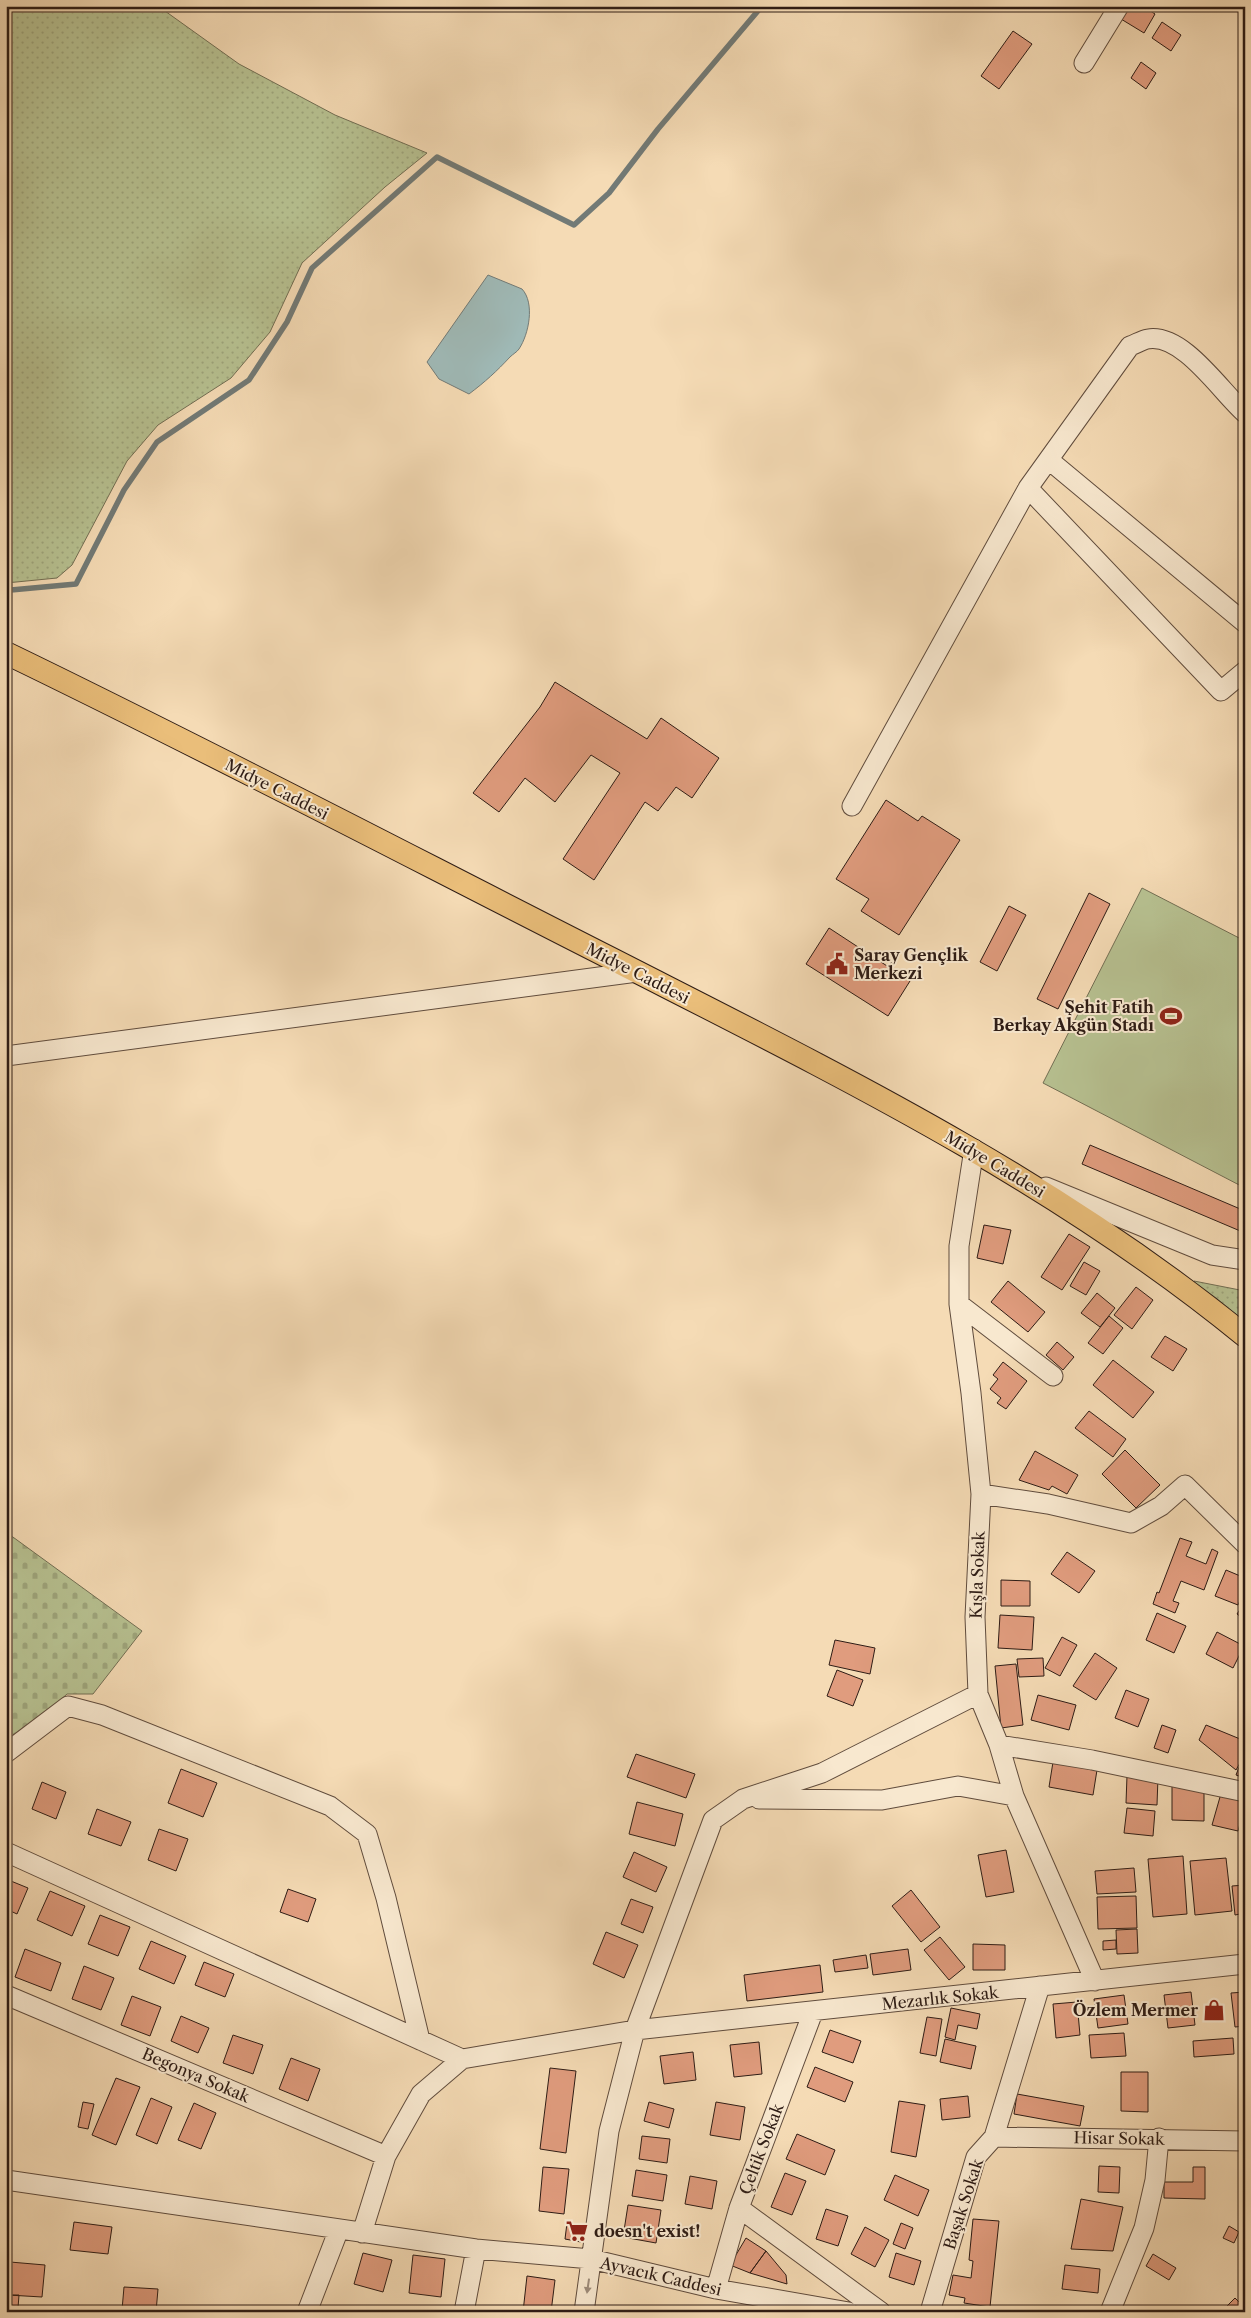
<svg xmlns="http://www.w3.org/2000/svg" width="1251" height="2318" font-family="'Libre Caslon Text',serif">
<style>
.grass{fill:url(#grass-dots);stroke:#726e53}
.cemetery{fill:url(#cemetery-stones);stroke:#726e53}
.pitch{fill:#b7c191;stroke:#726e53}
.water{fill:#9fb9b6;stroke:#727a76}
.lines{fill:none;stroke-linecap:round;stroke-linejoin:round}
.stream{stroke:#727a76;stroke-width:5.5}
.building{fill:#e09c7e;stroke:#2e1c15}
.minor-casing{stroke:#604c3d;stroke-width:21}
.major-casing{stroke:#2e1c15;stroke-width:24}
.minor{stroke:#f8e8cf;stroke-width:19}
.major{stroke:#eabe7a;stroke-width:22}
.oneway{fill:#9d8c7b}
.labels{text-anchor:middle;stroke-width:4;stroke-linejoin:round;paint-order:stroke}
.street-label{font-size:16px;fill:#2e1c15;stroke:#f8e8cf}
.poi-label{font-size:16px;font-weight:bold;fill:#2e1c15;stroke:#f8e8cf;text-anchor:start}
</style>
<defs>
<pattern id="grass-dots" width="8" height="8" patternUnits="userSpaceOnUse" patternTransform="scale(1.25)"><rect width="8" height="8" fill="#b7c191"/><path d="M2 2h.1M6 6h.1" fill="none" stroke="#9ea57c" stroke-width="1.8" stroke-linecap="round"/></pattern>
<pattern id="cemetery-stones" width="16" height="16" patternUnits="userSpaceOnUse" patternTransform="scale(1.25)"><rect width="16" height="16" fill="#b7c191"/><path d="M2 7V4a2 2 0 0 1 4 0v3zM10 15v-3a2 2 0 0 1 4 0v3z" fill="#9ea57c"/></pattern>
</defs>
<rect width="100%" height="100%" fill="#f5dbb5"/>
<filter id="stains"><feTurbulence type="fractalNoise" baseFrequency=".004" numOctaves="4"/><feColorMatrix values="0 0 0 0 .2 0 0 0 0 .09 0 0 0 0 .02 0 0 0 .5 -.17"/></filter>
<radialGradient id="worn" r=".72"><stop offset=".6" stop-color="#630" stop-opacity="0"/><stop offset="1" stop-color="#630" stop-opacity=".3"/></radialGradient>
<path class="grass" d="M 6,6 L 158,6 L 239,64 L 335,115 L 427,153 L 385,187 L 302,263 L 270,332 L 231,378 L 158,425 L 127,461 L 72,565 L 57,578 L 6,583 Z
M 1194,1281 L 1245,1291 L 1245,1321 L 1194,1284 Z"/>
<path class="cemetery" d="M 6,1532 L 142,1631 L 93,1694 L 67,1694 L 6,1749 Z"/>
<path class="pitch" d="M 1142,888 L 1245,941 L 1245,1188 L 1043,1083 Z"/>
<path class="water" d="M 488,275 L 522,289 C 535,303 529,334 519,349 C 517,352 513,354 510,357 C 497,371 485,382 469,394 L 439,379 L 427,362 Z"/>
<g class="lines">
<path class="stream" d="M 6,594 L 11,590 L 76,584 L 124,490 L 157,442 L 249,380 L 287,322 L 312,268 L 437,157 L 574,225 L 609,193 L 658,129 L 762,6"/>
</g>
<path class="building" d="M 1129,6 L 1143,6 L 1155,14 L 1144,33 L 1121,19 Z
M 1162,22 L 1181,35 L 1171,51 L 1152,38 Z
M 1013,31 L 1032,44 L 999,89 L 981,76 Z
M 1141,62 L 1156,73 L 1146,89 L 1131,78 Z
M 555,682 L 647,739 L 661,718 L 719,758 L 692,798 L 676,787 L 658,811 L 645,802 L 594,880 L 563,859 L 620,773 L 591,755 L 555,802 L 525,778 L 499,812 L 473,793 L 540,707 Z
M 886,800 L 918,821 L 922,816 L 960,840 L 899,935 L 861,911 L 869,899 L 836,879 Z
M 1089,893 L 1110,904 L 1058,1009 L 1037,999 Z
M 1009,906 L 1026,915 L 997,971 L 980,962 Z
M 829,928 L 910,981 L 888,1016 L 806,964 Z
M 1090,1145 L 1245,1211 L 1245,1233 L 1082,1164 Z
M 984,1225 L 1011,1230 L 1003,1264 L 977,1258 Z
M 1069,1234 L 1090,1247 L 1062,1290 L 1041,1277 Z
M 1084,1262 L 1100,1271 L 1086,1295 L 1070,1286 Z
M 1008,1281 L 1045,1312 L 1028,1332 L 991,1302 Z
M 1136,1287 L 1153,1300 L 1132,1329 L 1114,1315 Z
M 1097,1293 L 1115,1308 L 1100,1327 L 1081,1313 Z
M 1109,1316 L 1123,1328 L 1103,1354 L 1088,1343 Z
M 1165,1336 L 1187,1349 L 1173,1371 L 1151,1357 Z
M 1057,1342 L 1074,1357 L 1063,1370 L 1046,1355 Z
M 1113,1360 L 1154,1392 L 1133,1418 L 1093,1385 Z
M 1003,1362 L 1027,1381 L 1006,1409 L 997,1403 L 1001,1398 L 990,1389 L 998,1379 L 993,1375 Z
M 1089,1411 L 1126,1439 L 1113,1457 L 1075,1428 Z
M 1125,1450 L 1160,1485 L 1136,1508 L 1102,1474 Z
M 1035,1451 L 1078,1475 L 1067,1494 L 1052,1486 L 1049,1490 L 1019,1480 Z
M 1180,1538 L 1192,1542 L 1186,1556 L 1206,1564 L 1212,1549 L 1218,1552 L 1204,1590 L 1181,1581 L 1173,1601 L 1179,1603 L 1175,1613 L 1153,1604 L 1157,1592 L 1159,1593 Z
M 1067,1552 L 1095,1571 L 1079,1593 L 1051,1574 Z
M 1226,1570 L 1245,1578 L 1245,1588 L 1238,1605 L 1215,1596 Z
M 1001,1580 L 1030,1581 L 1030,1606 L 1001,1606 Z
M 1245,1602 L 1245,1620 L 1237,1614 Z
M 1157,1613 L 1186,1626 L 1174,1653 L 1146,1640 Z
M 1000,1615 L 1034,1617 L 1032,1650 L 998,1648 Z
M 1217,1632 L 1244,1646 L 1233,1668 L 1206,1654 Z
M 1062,1637 L 1077,1645 L 1060,1676 L 1045,1668 Z
M 835,1640 L 875,1648 L 870,1674 L 829,1665 Z
M 1095,1653 L 1117,1668 L 1096,1700 L 1073,1686 Z
M 1043,1658 L 1044,1676 L 1019,1677 L 1017,1659 Z
M 1016,1664 L 1023,1725 L 1001,1728 L 995,1666 Z
M 837,1670 L 863,1680 L 853,1706 L 827,1696 Z
M 1126,1690 L 1149,1699 L 1138,1727 L 1115,1718 Z
M 1038,1695 L 1076,1705 L 1069,1730 L 1031,1720 Z
M 1162,1725 L 1176,1730 L 1168,1753 L 1154,1748 Z
M 1206,1725 L 1245,1741 L 1245,1754 L 1236,1770 L 1199,1740 Z
M 636,1754 L 695,1774 L 686,1798 L 627,1777 Z
M 1053,1762 L 1097,1770 L 1093,1795 L 1049,1787 Z
M 1241,1762 L 1245,1764 L 1245,1778 L 1236,1775 Z
M 181,1769 L 217,1783 L 203,1817 L 168,1803 Z
M 1127,1776 L 1158,1777 L 1157,1805 L 1126,1803 Z
M 42,1782 L 66,1792 L 56,1819 L 32,1809 Z
M 1172,1784 L 1204,1784 L 1204,1821 L 1172,1820 Z
M 1222,1790 L 1245,1796 L 1245,1805 L 1238,1831 L 1212,1825 Z
M 637,1802 L 683,1814 L 675,1846 L 629,1834 Z
M 1127,1808 L 1155,1811 L 1153,1836 L 1124,1833 Z
M 97,1809 L 131,1822 L 121,1846 L 88,1834 Z
M 159,1829 L 188,1839 L 176,1871 L 148,1860 Z
M 1006,1850 L 1014,1892 L 986,1897 L 978,1855 Z
M 634,1852 L 667,1867 L 656,1892 L 623,1877 Z
M 1183,1856 L 1187,1914 L 1153,1917 L 1148,1859 Z
M 1226,1858 L 1232,1911 L 1195,1915 L 1190,1861 Z
M 1134,1868 L 1136,1892 L 1097,1894 L 1095,1871 Z
M 6,1879 L 28,1888 L 17,1914 L 6,1909 Z
M 1245,1885 L 1245,1913 L 1235,1915 L 1232,1886 Z
M 288,1889 L 316,1899 L 308,1922 L 280,1912 Z
M 911,1890 L 940,1927 L 921,1942 L 892,1906 Z
M 50,1891 L 85,1906 L 72,1936 L 37,1920 Z
M 1136,1896 L 1137,1928 L 1098,1929 L 1097,1897 Z
M 631,1899 L 653,1907 L 643,1933 L 621,1924 Z
M 100,1915 L 130,1927 L 118,1956 L 88,1944 Z
M 1137,1929 L 1138,1953 L 1117,1954 L 1116,1930 Z
M 606,1932 L 638,1945 L 624,1978 L 593,1964 Z
M 940,1937 L 965,1967 L 949,1980 L 924,1950 Z
M 1116,1940 L 1116,1949 L 1103,1950 L 1103,1941 Z
M 151,1941 L 186,1956 L 174,1984 L 139,1969 Z
M 973,1944 L 1005,1945 L 1005,1970 L 973,1970 Z
M 25,1949 L 61,1963 L 51,1991 L 15,1977 Z
M 908,1949 L 911,1970 L 873,1975 L 870,1954 Z
M 866,1955 L 868,1968 L 835,1972 L 833,1960 Z
M 204,1962 L 234,1974 L 225,1997 L 195,1985 Z
M 820,1965 L 823,1992 L 747,2001 L 744,1975 Z
M 84,1966 L 114,1978 L 101,2010 L 72,1999 Z
M 1191,1992 L 1195,2025 L 1168,2028 L 1164,1995 Z
M 1245,1992 L 1245,2026 L 1235,2027 L 1231,1993 Z
M 1124,1995 L 1128,2024 L 1098,2028 L 1094,1999 Z
M 132,1996 L 161,2007 L 150,2036 L 121,2025 Z
M 1077,2002 L 1080,2035 L 1056,2038 L 1053,2004 Z
M 951,2008 L 980,2014 L 977,2029 L 958,2025 L 955,2040 L 945,2037 Z
M 181,2016 L 209,2028 L 198,2053 L 171,2041 Z
M 927,2017 L 942,2019 L 936,2056 L 920,2053 Z
M 830,2030 L 861,2041 L 853,2063 L 822,2052 Z
M 1124,2033 L 1126,2056 L 1091,2058 L 1089,2035 Z
M 233,2035 L 263,2045 L 253,2074 L 223,2063 Z
M 1233,2038 L 1234,2054 L 1194,2057 L 1193,2041 Z
M 945,2039 L 976,2046 L 971,2069 L 940,2062 Z
M 759,2042 L 762,2074 L 734,2077 L 730,2045 Z
M 693,2052 L 696,2080 L 664,2084 L 660,2056 Z
M 291,2058 L 320,2069 L 308,2101 L 279,2089 Z
M 815,2067 L 853,2082 L 845,2102 L 807,2087 Z
M 550,2068 L 576,2071 L 566,2153 L 540,2149 Z
M 1121,2072 L 1148,2072 L 1148,2112 L 1121,2111 Z
M 116,2078 L 140,2087 L 116,2145 L 92,2135 Z
M 1017,2094 L 1084,2106 L 1080,2126 L 1014,2114 Z
M 968,2096 L 970,2117 L 942,2120 L 940,2099 Z
M 151,2098 L 172,2107 L 157,2144 L 136,2135 Z
M 899,2101 L 925,2105 L 916,2157 L 891,2152 Z
M 83,2102 L 94,2104 L 88,2129 L 78,2127 Z
M 649,2102 L 674,2109 L 669,2128 L 644,2121 Z
M 716,2102 L 745,2107 L 740,2140 L 710,2135 Z
M 194,2103 L 216,2113 L 201,2149 L 178,2140 Z
M 797,2134 L 835,2150 L 825,2175 L 786,2159 Z
M 642,2136 L 670,2139 L 667,2163 L 639,2159 Z
M 1099,2166 L 1120,2167 L 1119,2193 L 1098,2192 Z
M 543,2167 L 569,2169 L 564,2214 L 539,2211 Z
M 1193,2167 L 1205,2167 L 1205,2199 L 1164,2198 L 1164,2182 L 1193,2182 Z
M 636,2170 L 667,2175 L 663,2201 L 632,2196 Z
M 785,2173 L 806,2181 L 792,2215 L 771,2207 Z
M 895,2175 L 929,2190 L 918,2216 L 884,2200 Z
M 690,2176 L 717,2181 L 712,2209 L 685,2204 Z
M 1081,2199 L 1123,2207 L 1113,2251 L 1071,2249 Z
M 628,2205 L 661,2210 L 656,2243 L 623,2237 Z
M 826,2209 L 848,2216 L 838,2246 L 816,2239 Z
M 973,2219 L 999,2221 L 990,2307 L 964,2303 L 965,2298 L 949,2295 L 953,2275 L 971,2278 L 973,2261 L 969,2260 Z
M 74,2222 L 112,2227 L 108,2254 L 70,2250 Z
M 567,2223 L 584,2225 L 581,2242 L 565,2239 Z
M 901,2223 L 913,2228 L 905,2249 L 893,2244 Z
M 1229,2226 L 1239,2232 L 1234,2243 L 1223,2238 Z
M 865,2227 L 889,2240 L 875,2267 L 851,2254 Z
M 746,2238 L 766,2251 L 750,2273 L 730,2265 Z
M 766,2251 L 786,2275 L 787,2284 L 750,2273 Z
M 363,2253 L 392,2260 L 383,2292 L 354,2284 Z
M 896,2253 L 921,2261 L 914,2285 L 889,2277 Z
M 1153,2254 L 1176,2268 L 1169,2280 L 1146,2266 Z
M 413,2255 L 445,2259 L 441,2297 L 409,2293 Z
M 10,2262 L 45,2265 L 42,2297 L 8,2295 Z
M 1065,2265 L 1100,2269 L 1098,2293 L 1062,2289 Z
M 527,2276 L 555,2280 L 551,2312 L 523,2312 Z
M 6,2278 L 9,2279 L 8,2295 L 19,2295 L 18,2308 L 6,2307 Z
M 124,2287 L 158,2289 L 156,2312 L 122,2310 Z
M 1235,2298 L 1244,2307 L 1240,2312 L 1221,2312 Z"/>
<g class="lines">
<g class="minor-casing">
<path id="minor" d="M 1084,63 L 1119,6
M 1049,460 L 1245,623
M 1028,488 L 1221,691 L 1245,671
M 852,806 L 1028,488 L 1130,346 C 1136,344 1142,340 1148,339 C 1183,333 1221,392 1245,413
M 6,1056 L 637,972
M 974,1149 L 959,1246 L 959,1304 L 971,1393 L 981,1494 L 975,1617 L 978,1694 L 999,1745 L 1014,1796 L 1095,1981
M 1046,1187 L 1212,1255 L 1245,1260
M 959,1304 L 1053,1376
M 981,1494 L 1048,1504 L 1131,1523 L 1161,1506 L 1185,1485 L 1245,1544
M 999,1745 L 1092,1760 L 1245,1792
M 6,1753 L 68,1706 L 102,1715 L 330,1806 L 367,1834 L 386,1898 L 420,2040
M 759,1799 L 882,1800 L 958,1786 L 1014,1796
M 6,1852 L 462,2059 L 635,2030 L 1245,1964
M 6,1995 L 386,2156
M 994,2137 L 1245,2141
M 6,2180 L 476,2249 L 591,2259 L 716,2289 L 849,2312
M 739,2208 L 881,2312
M 362,2233 L 386,2156 L 421,2094 L 462,2059
M 716,2289 L 739,2208 L 813,2012
M 307,2312 L 339,2229
M 464,2312 L 476,2249
M 584,2312 L 609,2131 L 635,2030 L 713,1820 L 743,1799 L 822,1773 L 978,1694
M 930,2312 L 976,2157 L 994,2137 L 1040,1986
M 1110,2312 L 1144,2228 L 1155,2180 L 1159,2138"/>
</g>
<g class="major-casing">
<path id="major" d="M 6,653 C 209,751 409,856 610,958 C 831,1071 1052,1178 1245,1336"/>
</g>
<use href="#minor" class="minor"/>
<use href="#major" class="major"/>
</g>
<defs><path id="oneway-solid" d="M-6-.8H1V-3.2L6.5 0L1 3.2V.8H-6Z" transform="scale(1.25)"/></defs>
<use class="oneway" href="#oneway-solid" transform="translate(588 2286) rotate(98)"/>
<defs>
<g id="civic-bare" transform="scale(1.725)"><path d="M-.6-6.5H3V-4.5H.6V-3L4-1V1h2V6H-6V1h2V-1L-.6-3ZM-1.2 2.5V6h2.4V2.5Z" fill="#8f2418" stroke="#f8e8cf" stroke-width="2.5" paint-order="stroke"/></g>
<g id="stadium-bare" transform="scale(1.725)"><path d="M0-5a6.5 5 0 1 0 0 10a6.5 5 0 1 0 0-10ZM-3.5-1.8h7v3.6h-7Z" fill="#8f2418" stroke="#f8e8cf" stroke-width="2.5" paint-order="stroke"/></g>
<g id="shop-bare" transform="scale(1.725)"><path d="M-5-2.5h2.3a2.7 3.5 0 0 1 5.4 0H5L5.5 6h-11ZM-1.5-2.5h3a1.5 2.3 0 0 0-3 0Z" fill="#8f2418" stroke="#f8e8cf" stroke-width="2.5" paint-order="stroke"/></g>
<g id="supermarket-bare" transform="scale(1.725)"><path d="M-6-5.5h2.5l.6 2H6L4.5 2H-2.5L-4.4-4H-6ZM-1.5 3.2a1.3 1.3 0 1 0 .1 0ZM3 3.2a1.3 1.3 0 1 0 .1 0Z" fill="#8f2418" stroke="#f8e8cf" stroke-width="2.5" paint-order="stroke"/></g>
</defs>
<g fill-rule="evenodd">
<use href="#civic-bare" x="837" y="964"/>
<use href="#stadium-bare" x="1171" y="1016"/>
<use href="#shop-bare" x="1214" y="2010"/>
<use href="#supermarket-bare" x="577" y="2231"/>
</g>
<g class="labels">
<g class="street-label">
<text transform="translate(277 789) rotate(27)" y="6">Midye Caddesi</text>
<text transform="translate(638 973) rotate(27)" y="6">Midye Caddesi</text>
<text transform="translate(995 1164) rotate(31)" y="6">Midye Caddesi</text>
<text transform="translate(977 1575) rotate(-88)" y="6">Kışla Sokak</text>
<text transform="translate(940 1998) rotate(-6)" y="6">Mezarlık Sokak</text>
<text transform="translate(196 2075) rotate(23)" y="6">Begonya Sokak</text>
<text transform="translate(1119 2138) rotate(1)" y="6">Hisar Sokak</text>
<text transform="translate(761 2149) rotate(-69)" y="6">Çeltik Sokak</text>
<text transform="translate(963 2204) rotate(-72)" y="6">Başak Sokak</text>
<text transform="translate(661 2276) rotate(13)" y="6">Ayvacık Caddesi</text>
</g>
<g class="poi-label">
<text x="854" y="961">Saray Gençlik<tspan x="854" dy="18">Merkezi</tspan></text>
<text x="1154" y="1013" text-anchor="end">Şehit Fatih<tspan x="1154" dy="18">Berkay Akgün Stadı</tspan></text>
<text x="1198" y="2016" text-anchor="end">Özlem Mermer</text>
<text x="594" y="2237">doesn't exist!</text>
</g>
</g>
<rect width="1251" height="2318" fill="none" stroke="#f5dbb5" stroke-width="25"/>
<rect x="8" y="8" width="1236" height="2303" fill="none" stroke="#2e1c15" stroke-width="2.5"/>
<rect x="12" y="12" width="1226" height="2293" fill="none" stroke="#2e1c15"/>
<rect width="100%" height="100%" filter="url(#stains)"/>
<rect width="100%" height="100%" fill="url(#worn)"/>
</svg>
